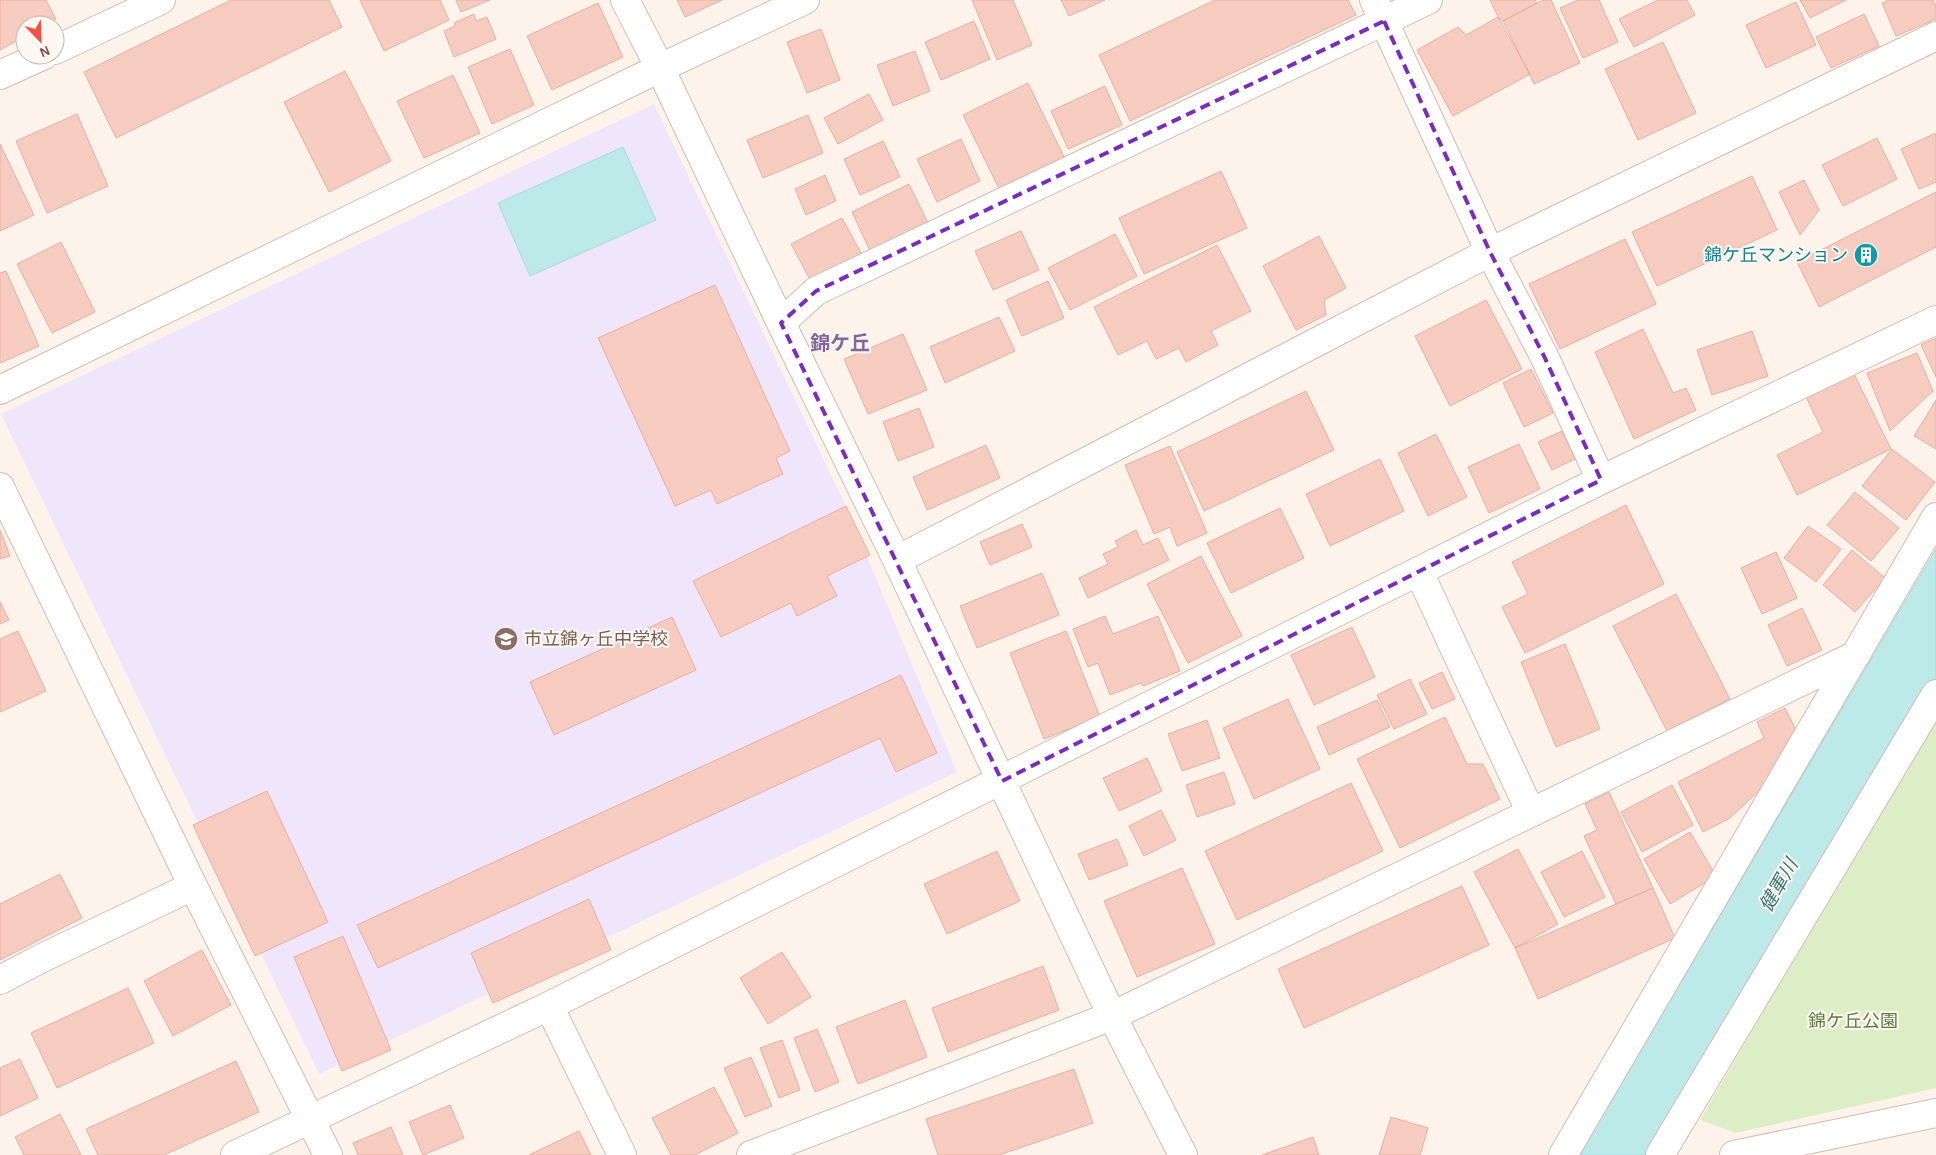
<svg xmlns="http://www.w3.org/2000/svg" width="1936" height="1155" font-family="'Alegreya Sans','Noto Sans JP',sans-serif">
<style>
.education{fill:#f0e6fb}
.green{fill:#dceec6}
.water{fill:#bceae9;stroke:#a1dddc}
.building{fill:#f5ccbf;stroke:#e9af9e}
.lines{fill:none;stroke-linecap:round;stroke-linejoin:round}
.minor-casing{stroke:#d4bbb0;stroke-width:30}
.minor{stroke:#fff;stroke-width:28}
.marked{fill:none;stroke:#7b2cbf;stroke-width:4;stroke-dasharray:10 6;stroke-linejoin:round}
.labels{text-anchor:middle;stroke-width:4;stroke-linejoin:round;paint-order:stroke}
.culture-label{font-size:18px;fill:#0d838f;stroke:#fff8f2;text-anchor:end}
.education-label{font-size:18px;fill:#785e54;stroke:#fff8f2;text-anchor:start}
.park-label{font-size:18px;fill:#5a7c3e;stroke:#fff8f2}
.water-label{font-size:19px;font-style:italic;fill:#39797a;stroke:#fff8f2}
.quarter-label{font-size:20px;font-weight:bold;fill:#83669e;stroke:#fff8f2}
</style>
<rect width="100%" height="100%" fill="#fef3ea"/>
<path class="education" d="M 654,104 L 846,506 L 957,772 L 319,1074 L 1,414 Z"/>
<path class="green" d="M 1936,717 L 1936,1088 L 1736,1133 L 1700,1120 Z"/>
<path class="water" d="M 623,147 L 656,220 L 530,276 L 498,203 Z
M 1936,549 L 1936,677 L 1912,718 L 1651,1155 L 1579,1155 Z"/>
<path class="building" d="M 0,0 L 46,0 L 56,19 L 45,25 L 25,25 L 25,36 L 0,50 Z
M 231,0 L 329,0 L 342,27 L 116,138 L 84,72 Z
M 360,0 L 440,0 L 449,20 L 384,51 Z
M 456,0 L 490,0 L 461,12 Z
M 677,0 L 722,0 L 685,17 Z
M 972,0 L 1013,0 L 1032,45 L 997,60 Z
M 1061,0 L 1105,0 L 1069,16 Z
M 1215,0 L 1348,0 L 1356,15 L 1130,121 L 1099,55 Z
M 1490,0 L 1535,0 L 1537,3 L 1503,21 L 1498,17 Z
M 1543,0 L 1551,0 L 1580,63 L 1534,84 L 1503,21 Z
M 1578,0 L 1599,0 L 1618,42 L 1583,58 L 1560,8 Z
M 1658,0 L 1687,0 L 1695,15 L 1634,47 L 1619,19 Z
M 1800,0 L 1846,0 L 1810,18 Z
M 1889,0 L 1933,0 L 1936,6 L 1936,19 L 1896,36 L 1882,3 Z
M 1796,2 L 1816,45 L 1766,68 L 1746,25 Z
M 598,3 L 623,57 L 552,90 L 527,36 Z
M 474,14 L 476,21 L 487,17 L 496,39 L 454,57 L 444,31 L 455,26 L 454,23 Z
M 1864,14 L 1879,46 L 1831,68 L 1816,37 Z
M 1498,17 L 1530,74 L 1453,116 L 1417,50 L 1458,27 L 1466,35 Z
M 974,21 L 990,59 L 941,80 L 925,42 Z
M 821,29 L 840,80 L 807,93 L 787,42 Z
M 1663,42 L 1696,113 L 1638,140 L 1605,69 Z
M 510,49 L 534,105 L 492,124 L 468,67 Z
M 915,51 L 930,91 L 893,106 L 877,65 Z
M 345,71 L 391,161 L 329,192 L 284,102 Z
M 453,75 L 480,133 L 424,158 L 397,101 Z
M 1028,83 L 1067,163 L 1002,195 L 963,115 Z
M 1105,86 L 1122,125 L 1068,149 L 1051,111 Z
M 869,94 L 883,120 L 838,144 L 824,118 Z
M 77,114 L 108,186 L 47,213 L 16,141 Z
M 808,115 L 823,153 L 763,178 L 747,140 Z
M 1936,133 L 1936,182 L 1919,189 L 1901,149 Z
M 1877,138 L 1897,179 L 1843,206 L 1822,165 Z
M 961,139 L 980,181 L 937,202 L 917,159 Z
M 883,141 L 900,177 L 860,195 L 844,159 Z
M 0,144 L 34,215 L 0,231 Z
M 1221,171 L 1247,228 L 1144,274 L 1119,218 Z
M 825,175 L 836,201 L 806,215 L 795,189 Z
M 1752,176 L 1777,230 L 1657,286 L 1632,232 Z
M 1804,180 L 1819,210 L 1800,235 L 1779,192 Z
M 909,184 L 930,227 L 872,255 L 852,212 Z
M 1936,192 L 1936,247 L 1819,307 L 1797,262 Z
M 842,218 L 867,264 L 816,291 L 791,244 Z
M 1021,231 L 1039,270 L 993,290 L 975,251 Z
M 1115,234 L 1137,276 L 1070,310 L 1048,268 Z
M 1319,236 L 1346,288 L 1324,300 L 1326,315 L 1296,330 L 1263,266 Z
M 1625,239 L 1656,304 L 1560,349 L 1529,284 Z
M 61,242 L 95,312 L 52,333 L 17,264 Z
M 1217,245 L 1251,311 L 1211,331 L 1218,345 L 1186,362 L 1179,348 L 1156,359 L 1147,341 L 1118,355 L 1094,307 Z
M 6,271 L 39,346 L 0,363 L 0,273 Z
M 1048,281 L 1064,318 L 1022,336 L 1006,300 Z
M 715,285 L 790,451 L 776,458 L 783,474 L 717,504 L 711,490 L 675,506 L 598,338 Z
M 1486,300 L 1522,369 L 1450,406 L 1415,336 Z
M 999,317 L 1015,351 L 945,383 L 930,347 Z
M 1643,329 L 1673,393 L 1686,388 L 1696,410 L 1634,439 L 1595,352 Z
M 1752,331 L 1768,376 L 1712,395 L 1697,350 Z
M 903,334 L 927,390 L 868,414 L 844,359 Z
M 1936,338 L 1936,377 L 1921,345 Z
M 1917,353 L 1933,391 L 1890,431 L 1867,373 Z
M 1531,369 L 1553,413 L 1524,427 L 1503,383 Z
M 1854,374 L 1891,449 L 1797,495 L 1777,455 L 1823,432 L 1806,397 Z
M 1306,391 L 1334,450 L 1204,511 L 1177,452 Z
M 1936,400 L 1936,449 L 1914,436 Z
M 919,408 L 934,447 L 898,461 L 883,422 Z
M 1562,431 L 1575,459 L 1552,470 L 1538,442 Z
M 1436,434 L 1467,497 L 1428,516 L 1398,453 Z
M 1519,444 L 1540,489 L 1489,513 L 1468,467 Z
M 986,445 L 1000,478 L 927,510 L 913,477 Z
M 1170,446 L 1207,533 L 1177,546 L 1170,527 L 1154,534 L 1125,465 Z
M 1892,449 L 1935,482 L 1906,520 L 1862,486 Z
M 1380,459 L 1404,511 L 1330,546 L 1306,494 Z
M 1855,492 L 1899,528 L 1871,561 L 1827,525 Z
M 1626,505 L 1664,584 L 1525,653 L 1502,607 L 1528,594 L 1512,562 Z
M 846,506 L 870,555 L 827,576 L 837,596 L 797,616 L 791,603 L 721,637 L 693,581 Z
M 1280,508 L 1304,558 L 1231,593 L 1207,543 Z
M 1022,524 L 1032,547 L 990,565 L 980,542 Z
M 1808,526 L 1841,549 L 1816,582 L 1784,558 Z
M 0,530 L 10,556 L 0,559 Z
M 1136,530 L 1143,545 L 1158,538 L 1169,560 L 1088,598 L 1079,578 L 1108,564 L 1103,554 L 1118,547 L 1115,541 Z
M 1852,550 L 1885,578 L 1855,612 L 1823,585 Z
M 1776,552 L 1797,598 L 1762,614 L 1741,568 Z
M 1201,556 L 1242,636 L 1188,663 L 1147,584 Z
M 1042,573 L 1059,615 L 977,648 L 960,606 Z
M 1676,594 L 1730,699 L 1667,731 L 1613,626 Z
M 0,602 L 9,620 L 0,624 Z
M 1802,608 L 1822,650 L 1787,666 L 1768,625 Z
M 1105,616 L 1113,634 L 1158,616 L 1180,671 L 1143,686 L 1141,683 L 1110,695 L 1098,663 L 1088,667 L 1073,629 Z
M 672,617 L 696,670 L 554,735 L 530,682 Z
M 1352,627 L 1375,677 L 1314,705 L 1291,655 Z
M 18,631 L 46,691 L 0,712 L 0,639 Z
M 1066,631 L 1100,717 L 1044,739 L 1010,653 Z
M 1565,644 L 1600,729 L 1556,747 L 1521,662 Z
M 1442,672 L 1455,699 L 1432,709 L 1419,683 Z
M 901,675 L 937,753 L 896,772 L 880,738 L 378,968 L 357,925 Z
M 1410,679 L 1427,714 L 1394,729 L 1377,695 Z
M 1288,699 L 1320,769 L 1254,799 L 1223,728 Z
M 1377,700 L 1390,727 L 1329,755 L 1317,727 Z
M 1785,708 L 1797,732 L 1762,788 L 1730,818 L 1703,832 L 1678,782 L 1764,738 L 1757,722 Z
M 1445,717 L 1467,764 L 1483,764 L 1500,799 L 1400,848 L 1357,759 Z
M 1207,720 L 1220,758 L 1182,771 L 1168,734 Z
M 1147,758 L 1162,791 L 1119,811 L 1103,778 Z
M 1224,772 L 1235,804 L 1197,817 L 1186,785 Z
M 1351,783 L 1383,851 L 1237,920 L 1205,851 Z
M 1672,785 L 1693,825 L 1642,852 L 1621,812 Z
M 267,791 L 328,922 L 255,956 L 193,825 Z
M 1609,792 L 1653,888 L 1616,904 L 1584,836 L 1597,830 L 1585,804 Z
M 1161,810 L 1176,840 L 1144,856 L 1129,826 Z
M 1690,832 L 1716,876 L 1670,904 L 1644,859 Z
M 1117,839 L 1128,865 L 1089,880 L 1078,854 Z
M 1518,849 L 1558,924 L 1515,948 L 1474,872 Z
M 997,851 L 1020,901 L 947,934 L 924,884 Z
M 1582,851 L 1605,897 L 1564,917 L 1541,872 Z
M 1182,868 L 1215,944 L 1137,977 L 1104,901 Z
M 60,874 L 82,918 L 0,960 L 0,904 Z
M 1462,886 L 1489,945 L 1304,1028 L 1278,969 Z
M 1653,888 L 1675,938 L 1538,999 L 1515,948 Z
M 589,899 L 611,950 L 493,1003 L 471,953 Z
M 343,936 L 391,1050 L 342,1071 L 294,957 Z
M 202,950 L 231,1005 L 173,1036 L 144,981 Z
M 782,952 L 811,997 L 768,1024 L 740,978 Z
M 1043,966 L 1059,1010 L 948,1052 L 932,1008 Z
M 128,988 L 154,1043 L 57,1088 L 31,1033 Z
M 905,1000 L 927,1057 L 858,1084 L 836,1027 Z
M 817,1029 L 839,1082 L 815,1092 L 794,1038 Z
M 782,1040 L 800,1090 L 779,1098 L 760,1048 Z
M 751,1057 L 772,1106 L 745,1117 L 724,1068 Z
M 20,1059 L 38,1098 L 0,1116 L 0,1068 Z
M 236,1061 L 259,1112 L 164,1155 L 98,1155 L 86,1129 Z
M 1074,1069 L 1093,1123 L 999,1155 L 938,1155 L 926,1119 Z
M 714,1087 L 738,1133 L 695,1155 L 671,1155 L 652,1118 Z
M 450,1105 L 464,1138 L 423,1155 L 409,1122 Z
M 60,1114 L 81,1155 L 24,1155 L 15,1137 Z
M 1391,1117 L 1428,1128 L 1420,1155 L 1379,1155 Z
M 391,1127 L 403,1155 L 358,1155 L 353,1143 Z
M 579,1131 L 591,1155 L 529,1155 Z
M 1313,1137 L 1319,1155 L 1262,1155 Z"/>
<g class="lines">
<g class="minor-casing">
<path id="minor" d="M 625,0 L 660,68 L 781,323 L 897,560 L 1112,1016 L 1183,1155
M 1374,0 L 1490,252 L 1544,356 L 1601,480
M 55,50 L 161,0
M 0,75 L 44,55
M 781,323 L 816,291 L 1428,0
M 0,390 L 660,68 L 805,0
M 0,487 L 193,886 L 328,1155
M 897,560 L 1490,252 L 1936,36
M 1419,572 L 1531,813
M 0,980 L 42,958 L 193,886
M 549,1006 L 622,1155
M 235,1155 L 549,1006 L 1601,480 L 1936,320
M 751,1155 L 1112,1016 L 1856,655
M 1563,1155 L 1936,517
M 1660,1155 L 1936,694
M 1734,1155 L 1936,1113"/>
</g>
<use href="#minor" class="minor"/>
</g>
<path class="marked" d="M 1384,21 L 1490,252 L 1544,356 L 1601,480 L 1002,781 L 781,323 L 816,291 Z"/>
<defs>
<g id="building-disc" transform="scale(1.25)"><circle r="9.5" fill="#0f9aa8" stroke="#fff8f2"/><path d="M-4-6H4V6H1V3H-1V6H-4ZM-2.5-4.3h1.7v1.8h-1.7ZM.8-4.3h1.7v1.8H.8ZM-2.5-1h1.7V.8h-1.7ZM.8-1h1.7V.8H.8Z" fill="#fff"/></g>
<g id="school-disc" transform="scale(1.25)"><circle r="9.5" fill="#8d6e63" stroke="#fff8f2"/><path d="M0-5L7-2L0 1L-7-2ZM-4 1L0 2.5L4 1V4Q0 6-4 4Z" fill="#fff"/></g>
</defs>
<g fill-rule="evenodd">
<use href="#building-disc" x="1866" y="255"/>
<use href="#school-disc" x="506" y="639"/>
</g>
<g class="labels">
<g class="culture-label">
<text x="1848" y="261">錦ケ丘マンション</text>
</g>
<g class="education-label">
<text x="524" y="645">市立錦ヶ丘中学校</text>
</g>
<g class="park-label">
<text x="1853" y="1027">錦ケ丘公園</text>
</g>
<g class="water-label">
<text transform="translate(1778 885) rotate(-60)" y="7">健軍川</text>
</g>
<g class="quarter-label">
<text x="840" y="350">錦ケ丘</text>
</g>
</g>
<g transform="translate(40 40) rotate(157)"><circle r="24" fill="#fff8f2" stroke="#cbb6af"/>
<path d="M0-4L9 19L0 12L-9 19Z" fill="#ef5348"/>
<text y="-8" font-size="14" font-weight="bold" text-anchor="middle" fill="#7c544a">N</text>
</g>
</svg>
